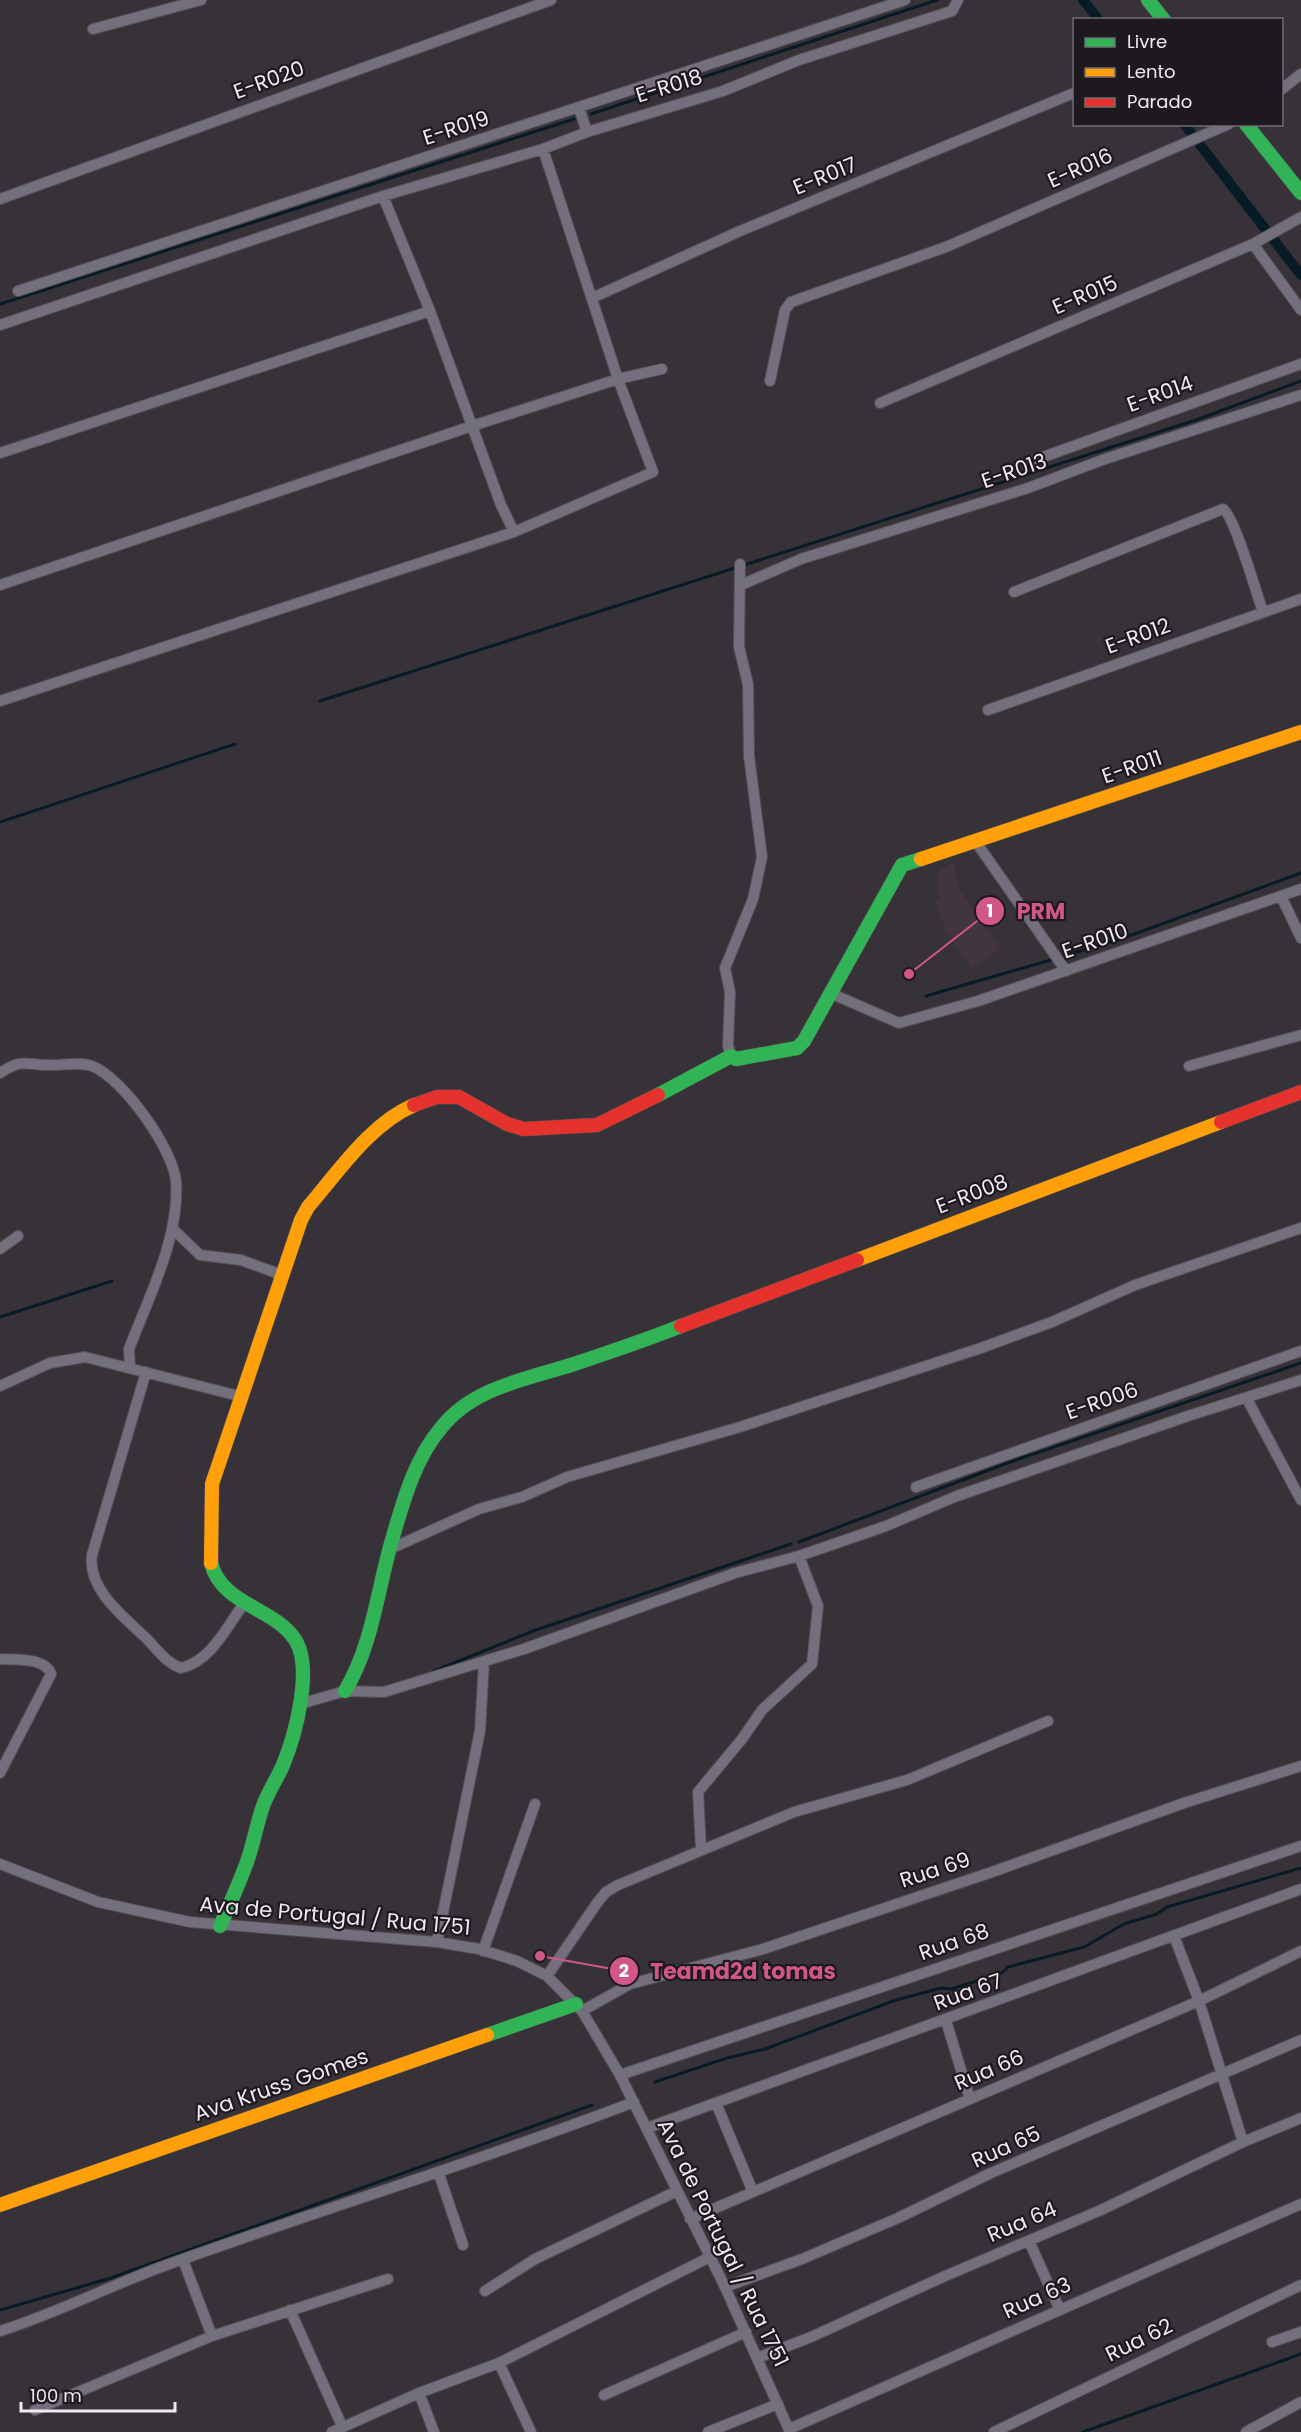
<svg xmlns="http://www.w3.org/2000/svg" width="1301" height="2432" font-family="Poppins,sans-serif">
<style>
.medical{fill:#43353f}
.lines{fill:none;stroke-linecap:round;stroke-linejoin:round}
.stream{stroke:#071b26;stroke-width:3}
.canal{stroke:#071b26;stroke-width:10}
.street-casing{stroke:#545055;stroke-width:12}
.fast-casing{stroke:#545055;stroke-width:15}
.slow-casing{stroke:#545055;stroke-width:15}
.jam-casing{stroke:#545055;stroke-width:15}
.street{stroke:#746f7d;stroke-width:10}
.fast{stroke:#30b455;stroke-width:14}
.slow{stroke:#ff9f0a;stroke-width:14}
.jam{stroke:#e5322d;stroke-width:14}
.labels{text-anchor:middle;stroke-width:4.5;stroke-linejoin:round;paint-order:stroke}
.street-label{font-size:21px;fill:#efeaf0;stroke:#1d191e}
.leader{fill:none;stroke:#d05788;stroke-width:2}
.callout-dot{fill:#d05788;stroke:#1d191e;stroke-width:2}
.mark-label{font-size:18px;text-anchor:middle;font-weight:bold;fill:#fff}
.callout-label{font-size:22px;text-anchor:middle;font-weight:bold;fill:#d05788;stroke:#1d191e;stroke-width:4.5;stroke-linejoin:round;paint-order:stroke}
</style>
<rect width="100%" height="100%" fill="#363238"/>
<path class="medical" d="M 954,861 L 959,889 L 1001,948 L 972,969 L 946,932 L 935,901 L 939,899 L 937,873 Z"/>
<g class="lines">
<path class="stream" d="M 591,114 L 937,0
M 0,304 L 574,119
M 320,701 L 1196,420 L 1301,381
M 0,822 L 235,744
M 1060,957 L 1118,940 L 1301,873
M 926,996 L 1054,959
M 0,1317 L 112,1281
M 799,1542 L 1013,1461 L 1301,1363
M 434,1671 L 533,1631 L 791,1544
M 655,2082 L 727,2058 L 765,2049 L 896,2000 L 941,1988 L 951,1989 L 977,1981 L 982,1977 L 986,1979 L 1003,1972 L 1008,1967 L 1084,1947 L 1124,1924 L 1157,1914 L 1167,1907 L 1301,1868
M 0,2310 L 111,2278 L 592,2105
M 1083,2432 L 1301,2354"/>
<path class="canal" d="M 1083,0 L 1099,20
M 1184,124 L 1301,275"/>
<g class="street-casing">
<path id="street" d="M 93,29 L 201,0
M 1282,89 L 1301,74
M 579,108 L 587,132
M 0,199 L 551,0
M 1253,244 L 1301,310
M 18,291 L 905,0
M 592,298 L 740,231 L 1074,93
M 0,325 L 383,196 L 543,149 L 587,132 L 723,91 L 799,60 L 952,11 L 958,0
M 770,381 L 785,310 L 791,302 L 946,247 L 1229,124
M 880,403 L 1253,244 L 1301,217
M 0,453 L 430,311
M 1032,461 L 1301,364
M 514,532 L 501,505 L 472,426 L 618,379 L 662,369
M 0,585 L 472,426 L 430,311 L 383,196
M 741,585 L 801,559 L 1028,488 L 1105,459 L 1301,395
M 1014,592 L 1223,509 C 1234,515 1257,595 1263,612
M 0,701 L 514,532 L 653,472 L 618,379 L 543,149
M 988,710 L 1301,599
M 976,842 L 1066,971
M 1281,896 L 1301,938
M 830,993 L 899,1023 L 978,1001 L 1301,889
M 731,1056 L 728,1046 L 730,992 L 725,968 L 753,899 L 762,857 L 749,756 L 748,684 L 739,647 L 740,564
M 1189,1066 L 1301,1035
M 0,1073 C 22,1059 23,1064 47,1065 C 61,1066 79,1061 92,1066 C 123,1078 174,1150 176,1182 C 180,1237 148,1299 129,1349 L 130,1368
M 173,1229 L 200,1255 L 241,1260 L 282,1275
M 0,1249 L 18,1236
M 146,1372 L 92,1555 C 87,1589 124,1617 146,1638 C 157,1649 166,1663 181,1668 C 211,1661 226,1628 243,1605
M 0,1386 L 50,1363 L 85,1357 L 239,1396
M 1247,1399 L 1301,1500
M 916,1487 L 1301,1351
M 390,1549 L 479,1509 L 522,1497 L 567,1477 L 740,1427 L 981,1348 L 1052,1322 L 1135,1285 L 1301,1228
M 0,1659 C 15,1660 45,1657 51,1674 L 0,1773
M 300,1704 L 345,1691 L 384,1692 L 524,1649 L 735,1573 L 799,1556 L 886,1526 L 957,1496 L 1188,1416 L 1301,1380
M 701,1849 L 698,1792 L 742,1739 L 762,1710 L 812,1664 L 818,1606 L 799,1556
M 0,1864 L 98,1902 L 190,1922 L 437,1942 L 479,1949 L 517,1961 L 547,1976 L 582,2011 L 620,2075 L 725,2287 L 790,2432
M 1174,1936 L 1199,2001 L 1243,2142
M 437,1942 L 480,1731 L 484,1662
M 483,1951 L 535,1804
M 547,1976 L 597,1903 L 606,1892 L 618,1885 L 794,1812 L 907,1780 L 1048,1721
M 582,2011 L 630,1984 L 763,1949 L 995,1871 L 1184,1803 L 1301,1766
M 946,2021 L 970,2099
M 620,2075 L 1301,1846
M 716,2103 L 753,2192
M 647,2128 L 1301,1889
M 439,2174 L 463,2245
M 690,2219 L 1199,2001 L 1301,1951
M 1029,2241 L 1060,2310
M 183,2260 L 212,2336
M 725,2287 L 802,2259 L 898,2218 L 991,2173 L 1301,2040
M 485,2291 L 535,2259 L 677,2191
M 290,2310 L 342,2426
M 0,2331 C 55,2314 107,2287 161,2267 C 318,2210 478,2162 634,2102
M 1272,2342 L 1301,2332
M 757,2358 L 811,2337 L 945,2276 L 1101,2210 L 1243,2142 L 1301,2118
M 499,2363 L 531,2432
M 419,2393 L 434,2432
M 604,2395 L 746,2332
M 35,2410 L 212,2336 L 388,2279
M 789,2429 L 1301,2204
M 332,2432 L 419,2393 L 499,2363 L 710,2257
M 708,2432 L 778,2404
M 994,2432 L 1301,2285
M 1246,2432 L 1301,2402"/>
</g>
<g class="fast-casing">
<path id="fast" d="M 1148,0 L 1164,20
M 1246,124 L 1301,193
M 658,1095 L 731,1056 L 736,1059 L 797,1048 L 804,1041 L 902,865 L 921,859
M 211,1563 C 222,1606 275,1607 296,1641 C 313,1670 295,1736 283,1765 C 277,1779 268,1792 263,1806 C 257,1823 254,1841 248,1859 C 240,1882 230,1904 220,1926
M 345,1691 C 373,1644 377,1591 392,1540 C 403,1502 415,1458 441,1428 C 473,1387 528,1379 574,1364 C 610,1352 646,1340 681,1326
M 487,2035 L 576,2004"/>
</g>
<g class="slow-casing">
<path id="slow" d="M 921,859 L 1301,732
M 857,1260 L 1221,1122
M 211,1563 L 212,1484 L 301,1220 L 308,1207 C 339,1171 370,1124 414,1105
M 0,2205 L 487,2035"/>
</g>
<g class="jam-casing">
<path id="jam" d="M 414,1105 L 437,1097 L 459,1097 L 507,1124 L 524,1129 L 597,1125 L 658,1095
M 1221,1122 L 1301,1092
M 681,1326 L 857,1260"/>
</g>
<use href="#street" class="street"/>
<use href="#fast" class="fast"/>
<use href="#slow" class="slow"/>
<use href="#jam" class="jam"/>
</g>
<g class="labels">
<g class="street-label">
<text transform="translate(269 80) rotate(-20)" y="7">E-R020</text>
<text transform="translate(669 86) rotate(-17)" y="7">E-R018</text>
<text transform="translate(456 128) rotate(-18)" y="7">E-R019</text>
<text transform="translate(1080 168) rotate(-24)" y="7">E-R016</text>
<text transform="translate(825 176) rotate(-22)" y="7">E-R017</text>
<text transform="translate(1085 295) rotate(-23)" y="7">E-R015</text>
<text transform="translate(1160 394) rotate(-20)" y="7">E-R014</text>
<text transform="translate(1014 471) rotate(-19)" y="7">E-R013</text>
<text transform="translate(1138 636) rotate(-20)" y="7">E-R012</text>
<text transform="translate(1132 767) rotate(-19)" y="7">E-R011</text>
<text transform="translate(1095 941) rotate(-19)" y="7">E-R010</text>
<text transform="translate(972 1194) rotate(-21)" y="7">E-R008</text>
<text transform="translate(1102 1401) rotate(-19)" y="7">E-R006</text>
<text transform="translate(935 1870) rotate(-18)" y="7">Rua 69</text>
<text transform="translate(335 1916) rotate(5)" y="7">Ava de Portugal / Rua 1751</text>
<text transform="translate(954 1942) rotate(-19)" y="7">Rua 68</text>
<text transform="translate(968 1992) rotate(-20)" y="7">Rua 67</text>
<text transform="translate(989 2070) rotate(-23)" y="7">Rua 66</text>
<text transform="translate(281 2085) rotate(-19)" y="7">Ava Kruss Gomes</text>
<text transform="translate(1006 2147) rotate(-24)" y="7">Rua 65</text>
<text transform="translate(1022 2222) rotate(-23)" y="7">Rua 64</text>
<text transform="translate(723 2243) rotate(64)" y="7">Ava de Portugal / Rua 1751</text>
<text transform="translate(1037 2298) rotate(-24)" y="7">Rua 63</text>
<text transform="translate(1139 2340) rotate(-26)" y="7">Rua 62</text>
</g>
</g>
<path class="leader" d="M909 974L990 911M540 1956L624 1971"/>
<g class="callout-dot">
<circle cx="909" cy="974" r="6"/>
<circle cx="540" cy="1956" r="6"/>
<circle cx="990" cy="911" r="15"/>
<circle cx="624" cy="1971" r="15"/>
</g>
<g class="mark-label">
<text x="990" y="917">1</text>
<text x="624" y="1977">2</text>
</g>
<g class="callout-label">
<text x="1041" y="919">PRM</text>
<text x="743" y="1979">Teamd2d tomas</text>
</g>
<rect x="1073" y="18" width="210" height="108" fill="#1d191e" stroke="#716d72" stroke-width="1.5"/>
<rect x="1085" y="38" width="30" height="9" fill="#30b455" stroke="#716d72" stroke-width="1.5"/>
<text x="1127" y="48" font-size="18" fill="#efeaf0">Livre</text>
<rect x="1085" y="68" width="30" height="9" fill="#ff9f0a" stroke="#716d72" stroke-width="1.5"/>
<text x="1127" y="78" font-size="18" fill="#efeaf0">Lento</text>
<rect x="1085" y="98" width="30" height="9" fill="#e5322d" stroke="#716d72" stroke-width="1.5"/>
<text x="1127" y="108" font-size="18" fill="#efeaf0">Parado</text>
<path d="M21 2402v9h154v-9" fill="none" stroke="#efeaf0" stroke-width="3"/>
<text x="30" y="2402" font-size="18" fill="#efeaf0" stroke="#1d191e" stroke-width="4.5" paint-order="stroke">100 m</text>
</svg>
